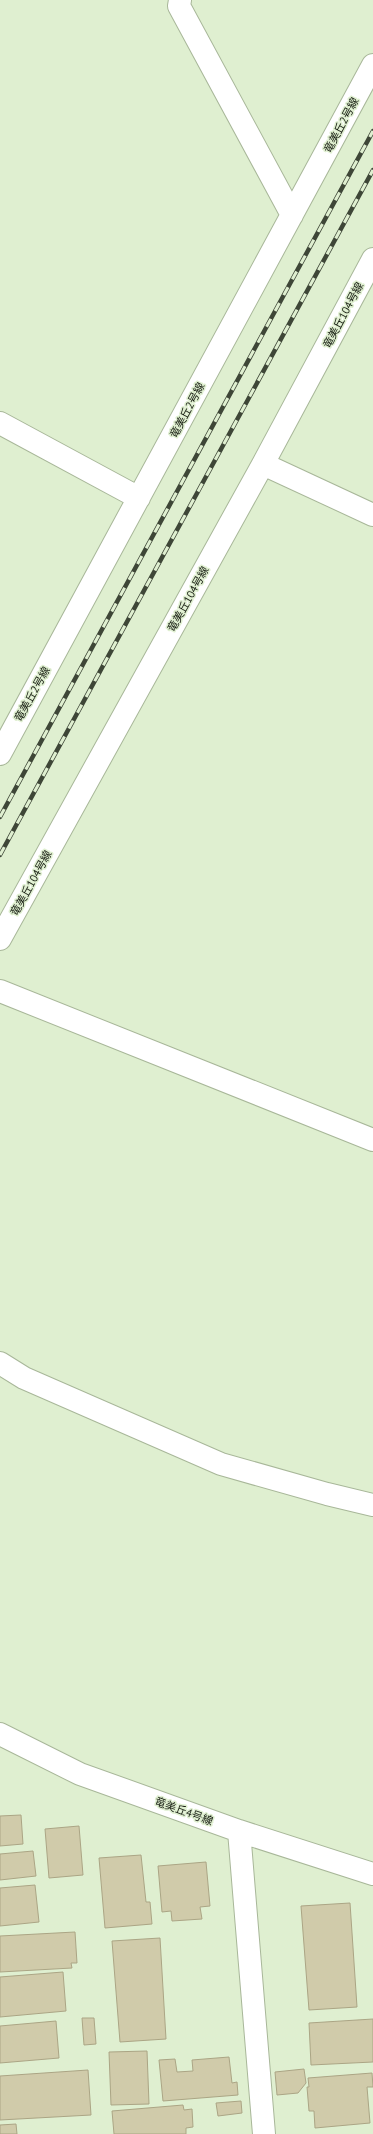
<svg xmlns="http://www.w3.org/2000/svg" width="373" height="2134" font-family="'PT Sans','Noto Sans JP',sans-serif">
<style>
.building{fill:#d0cbaa;stroke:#aba585}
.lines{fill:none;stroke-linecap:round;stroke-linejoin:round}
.minor-casing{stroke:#a8b799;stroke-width:24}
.minor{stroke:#fff;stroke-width:22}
.rail-casing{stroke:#3e4637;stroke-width:4.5}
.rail{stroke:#dfefd0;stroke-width:3;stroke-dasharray:9;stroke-linecap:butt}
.labels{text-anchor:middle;stroke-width:3;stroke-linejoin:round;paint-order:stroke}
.street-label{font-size:11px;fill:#181e13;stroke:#dfefd0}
</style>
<rect width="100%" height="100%" fill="#dfefd0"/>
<path class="building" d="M 21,1815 L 23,1844 L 0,1846 L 0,1816 Z
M 79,1826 L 83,1875 L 49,1878 L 45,1829 Z
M 33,1851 L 36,1876 L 0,1880 L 0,1854 Z
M 141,1855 L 146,1902 L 150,1902 L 152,1924 L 105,1928 L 99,1858 Z
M 206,1862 L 210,1906 L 200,1907 L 202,1919 L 172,1921 L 171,1911 L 162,1912 L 158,1866 Z
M 35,1885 L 39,1922 L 0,1926 L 0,1888 Z
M 350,1903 L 357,2007 L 309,2010 L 301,1906 Z
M 75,1932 L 77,1963 L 71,1963 L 72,1968 L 0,1972 L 0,1936 Z
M 160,1938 L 166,2039 L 120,2042 L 112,1941 Z
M 63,1972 L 66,2011 L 0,2017 L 0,1977 Z
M 82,2018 L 94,2018 L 96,2044 L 84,2045 Z
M 373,2019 L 373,2062 L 311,2065 L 309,2023 Z
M 56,2021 L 59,2058 L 0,2063 L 0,2026 Z
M 147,2051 L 149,2104 L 111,2105 L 109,2052 Z
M 229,2057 L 232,2083 L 237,2082 L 238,2095 L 163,2101 L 159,2060 L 175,2059 L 177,2072 L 193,2071 L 192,2060 Z
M 304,2069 L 306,2083 L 298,2093 L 277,2095 L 275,2072 Z
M 88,2070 L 91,2115 L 0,2120 L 0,2076 Z
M 372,2073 L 373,2087 L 367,2087 L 370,2123 L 315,2128 L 314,2111 L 309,2111 L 307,2087 L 309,2087 L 308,2078 Z
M 241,2101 L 242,2113 L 218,2116 L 216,2103 Z
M 183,2105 L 184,2110 L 192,2109 L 193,2127 L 186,2128 L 186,2134 L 114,2134 L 112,2111 Z
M 16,2124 L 17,2134 L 0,2134 L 0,2125 Z"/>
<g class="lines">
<g class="minor-casing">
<path id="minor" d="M 180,0 L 179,6 L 292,215
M 0,423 L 139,498
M 263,464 L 373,515
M 0,754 L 373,65
M 0,939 L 263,464 L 373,259
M 0,991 L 373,1140
M 0,1363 L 24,1378 L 221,1464 L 327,1494 L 373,1505
M 0,1734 L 80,1774 L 239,1831 L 373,1874
M 239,1831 L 264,2134"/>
</g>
<use href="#minor" class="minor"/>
<g class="rail-casing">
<path id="rail" d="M 0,817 L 373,131
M 0,855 L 373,170"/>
</g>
<use href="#rail" class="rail"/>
</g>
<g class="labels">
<g class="street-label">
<text transform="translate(341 125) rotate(-62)" y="4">竜美丘2号線</text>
<text transform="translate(343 315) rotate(-62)" y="4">竜美丘104号線</text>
<text transform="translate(187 410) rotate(-62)" y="4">竜美丘2号線</text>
<text transform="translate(188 599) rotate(-61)" y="4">竜美丘104号線</text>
<text transform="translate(32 694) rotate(-61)" y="4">竜美丘2号線</text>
<text transform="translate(31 883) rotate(-61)" y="4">竜美丘104号線</text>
<text transform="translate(184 1811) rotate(20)" y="4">竜美丘4号線</text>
</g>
</g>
</svg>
